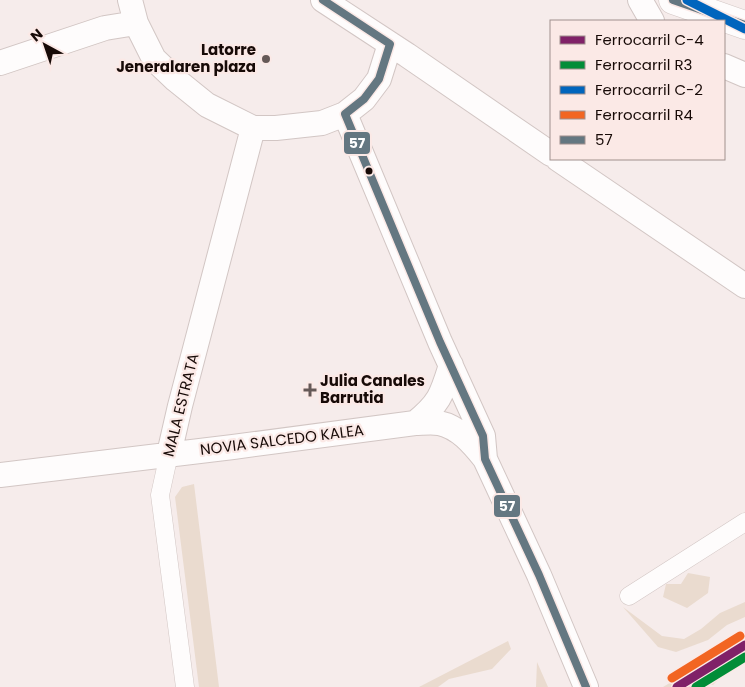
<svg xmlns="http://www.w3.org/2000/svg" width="745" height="687" font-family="Poppins,sans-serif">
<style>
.green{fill:#eadbcf}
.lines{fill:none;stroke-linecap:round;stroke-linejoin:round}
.pedestrian-casing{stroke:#d2c6c4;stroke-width:19}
.minor-casing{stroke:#d2c6c4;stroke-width:26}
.tertiary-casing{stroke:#d2c6c4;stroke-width:29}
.pedestrian{stroke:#fefcfc;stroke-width:18}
.minor{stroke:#fefcfc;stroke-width:24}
.tertiary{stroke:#fefcfc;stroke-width:28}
.bus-1-casing{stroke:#fbe9e6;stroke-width:11}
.bus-1{stroke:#647781;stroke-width:8}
.rail-1-casing{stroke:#fbe9e6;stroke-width:12}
.rail-2-casing{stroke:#fbe9e6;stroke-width:12}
.rail-3-casing{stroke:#fbe9e6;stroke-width:12}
.rail-4-casing{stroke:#fbe9e6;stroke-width:12}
.rail-1{stroke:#802168;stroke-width:9}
.rail-2{stroke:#028d38;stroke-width:9}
.rail-3{stroke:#0065bd;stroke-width:9}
.rail-4{stroke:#f26522;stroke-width:9}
.poi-dot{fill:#655957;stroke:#fbe9e6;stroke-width:2}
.bus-dot{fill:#170a07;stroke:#fbe9e6;stroke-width:2}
.labels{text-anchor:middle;stroke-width:4.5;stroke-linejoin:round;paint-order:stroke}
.poi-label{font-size:15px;font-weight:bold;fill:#170a07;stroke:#fbe9e6;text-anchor:end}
.street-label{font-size:15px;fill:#170a07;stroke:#fbe9e6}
.line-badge{stroke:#fbe9e6;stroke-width:2}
.badge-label{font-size:14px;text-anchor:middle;font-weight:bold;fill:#fff}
</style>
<rect width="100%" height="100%" fill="#f6eceb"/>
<path class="green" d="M 194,484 L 219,687 L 199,687 L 175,497 L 182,487 Z
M 688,573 L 710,577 L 708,593 L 687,608 L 663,597 L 666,584 L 681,584 Z
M 745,602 L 745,617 L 727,625 L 708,640 L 676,652 L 658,647 L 623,607 L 662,636 L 684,639 L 701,629 L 720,613 Z
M 745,638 L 745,653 L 713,685 L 702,683 L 693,687 L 663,687 Z
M 508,641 L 511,649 L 492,669 L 449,679 L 438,687 L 419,687 Z
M 537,662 L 548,687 L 536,687 Z"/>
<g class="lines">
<g class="pedestrian-casing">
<path id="pedestrian" d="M 169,454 L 160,495 L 185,687
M 629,596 L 745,522"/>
</g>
<g class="minor-casing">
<path id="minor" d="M 130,0 L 136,23 L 154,59 L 176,80 L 207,105 L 253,128 L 276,128 L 322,123 L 345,114 L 364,99 L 379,79 L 390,44
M 323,0 L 407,55 L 551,154
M 640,0 L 652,21
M 0,63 L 105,28 L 136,23
M 724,66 L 745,75
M 345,114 L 440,342 L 483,436 L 485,459 L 539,575 L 586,687
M 558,159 L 745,286
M 415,423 C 440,403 442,394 451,365
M 169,454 L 180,406 L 253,128
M 0,475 L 233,447 L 415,423 C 422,423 431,422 439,423 C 459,427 473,444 485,459"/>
</g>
<g class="tertiary-casing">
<path id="tertiary" d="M 673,0 L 745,25"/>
</g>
<use href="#pedestrian" class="pedestrian"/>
<use href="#minor" class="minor"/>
<use href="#tertiary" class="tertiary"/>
<g class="bus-1-casing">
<path id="bus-1" d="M 323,0 L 390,44 L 379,79 L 364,99 L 345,114 L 440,342 L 483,436 L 485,459 L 539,575 L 586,687
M 673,0 L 745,25"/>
</g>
<use href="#bus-1" class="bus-1"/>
<g class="rail-1-casing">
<path id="rail-1" d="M 677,687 L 745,645"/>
</g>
<g class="rail-2-casing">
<path id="rail-2" d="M 696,687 L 745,657"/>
</g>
<g class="rail-3-casing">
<path id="rail-3" d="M 687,0 L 745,29"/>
</g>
<g class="rail-4-casing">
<path id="rail-4" d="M 672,678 L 740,636"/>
</g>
<use href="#rail-1" class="rail-1"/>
<use href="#rail-2" class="rail-2"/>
<use href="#rail-3" class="rail-3"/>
<use href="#rail-4" class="rail-4"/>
</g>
<g class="poi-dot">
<circle cx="266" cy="59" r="5"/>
<path d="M307.5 382.5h5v5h5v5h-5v5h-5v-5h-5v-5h5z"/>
</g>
<circle class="bus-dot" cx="369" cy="171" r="4.5"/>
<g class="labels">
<g class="poi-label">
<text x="256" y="55">Latorre<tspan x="256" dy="17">Jeneralaren plaza</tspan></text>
<text x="320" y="386" text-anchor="start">Julia Canales<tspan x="320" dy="17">Barrutia</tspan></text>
</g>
<g class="street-label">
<text transform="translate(181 405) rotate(-76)" y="5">MALA ESTRATA</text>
<text transform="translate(282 440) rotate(-7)" y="5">NOVIA SALCEDO KALEA</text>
</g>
</g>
<g class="line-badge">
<rect x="343" y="131" width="28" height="24" rx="5" fill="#647781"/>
<rect x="493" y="494" width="28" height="24" rx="5" fill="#647781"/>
</g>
<g class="badge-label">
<text x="357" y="148">57</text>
<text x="507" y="511">57</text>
</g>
<rect x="550" y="20" width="175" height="140" fill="#fbe9e6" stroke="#a0908d"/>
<rect x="560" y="36" width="25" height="8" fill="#802168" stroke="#a0908d"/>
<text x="595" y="45" font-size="15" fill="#170a07">Ferrocarril C-4</text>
<rect x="560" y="61" width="25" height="8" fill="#028d38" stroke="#a0908d"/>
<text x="595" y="70" font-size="15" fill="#170a07">Ferrocarril R3</text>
<rect x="560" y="86" width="25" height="8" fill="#0065bd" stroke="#a0908d"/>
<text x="595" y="95" font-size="15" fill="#170a07">Ferrocarril C-2</text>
<rect x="560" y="111" width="25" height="8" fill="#f26522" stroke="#a0908d"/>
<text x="595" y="120" font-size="15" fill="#170a07">Ferrocarril R4</text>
<rect x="560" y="136" width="25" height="8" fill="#647781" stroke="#a0908d"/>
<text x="595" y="145" font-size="15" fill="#170a07">57</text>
<g transform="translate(45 45) rotate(320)" stroke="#fbe9e6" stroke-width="4" paint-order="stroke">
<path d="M0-4L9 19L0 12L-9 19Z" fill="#170a07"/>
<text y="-8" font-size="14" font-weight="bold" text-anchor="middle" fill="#170a07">N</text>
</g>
</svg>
